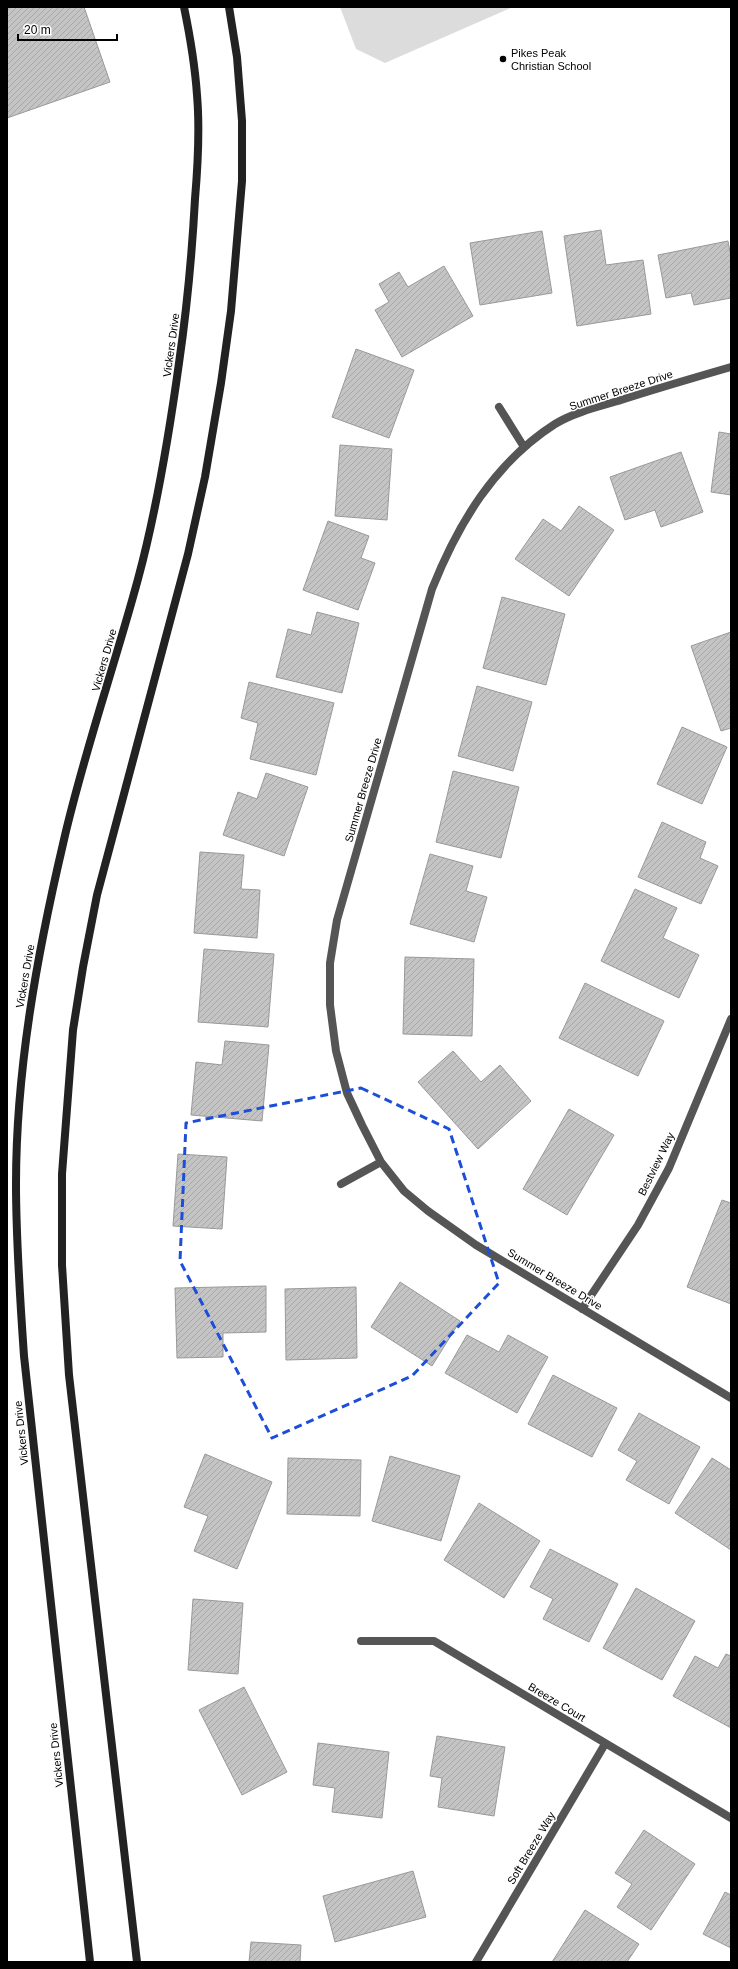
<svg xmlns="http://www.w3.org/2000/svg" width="738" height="1969" font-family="Helvetica,sans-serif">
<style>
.green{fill:#dcdcdc}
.building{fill:url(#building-hatch);stroke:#999}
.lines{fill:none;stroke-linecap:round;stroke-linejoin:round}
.street{stroke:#555;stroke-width:8}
.secondary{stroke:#222;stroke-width:8}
.marked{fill:none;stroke:#1d4ed8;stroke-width:3;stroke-dasharray:8 5;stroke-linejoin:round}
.poi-dot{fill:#000;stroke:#fff;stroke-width:1.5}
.labels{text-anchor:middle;stroke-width:3;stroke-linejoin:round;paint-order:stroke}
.poi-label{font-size:11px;fill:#000;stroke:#fff;text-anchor:start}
.street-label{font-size:11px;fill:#000;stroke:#fff}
</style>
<defs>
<pattern id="building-hatch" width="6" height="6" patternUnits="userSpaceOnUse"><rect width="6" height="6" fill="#c4c4c4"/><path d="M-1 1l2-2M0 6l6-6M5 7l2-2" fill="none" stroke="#a7a7a7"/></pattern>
</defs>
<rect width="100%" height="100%" fill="#fff"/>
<path class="green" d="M 340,7 L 513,7 L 385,63 L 356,49 Z"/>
<path class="building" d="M 7,7 L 84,7 L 110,82 L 7,118 Z
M 601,230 L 606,265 L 643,260 L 651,314 L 577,326 L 564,236 Z
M 542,231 L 552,293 L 480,305 L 470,243 Z
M 728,241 L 731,257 L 731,298 L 694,305 L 691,293 L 666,298 L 658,255 Z
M 444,266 L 473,316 L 402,357 L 375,310 L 389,302 L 379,284 L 399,272 L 408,287 Z
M 356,349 L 414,370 L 389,438 L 332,417 Z
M 719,432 L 731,434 L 731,495 L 711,492 Z
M 340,445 L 392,449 L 387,520 L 335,516 Z
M 681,452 L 703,512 L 661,527 L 655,510 L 625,520 L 610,477 Z
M 579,506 L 614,530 L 569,596 L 515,559 L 543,519 L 561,531 Z
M 328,521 L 369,536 L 361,558 L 375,563 L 358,610 L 303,590 Z
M 502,597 L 565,614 L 546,685 L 483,668 Z
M 317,612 L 359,623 L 342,693 L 276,677 L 288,629 L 311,635 Z
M 731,632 L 731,728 L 721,731 L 691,646 Z
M 249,682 L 334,703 L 316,775 L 250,759 L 258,723 L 241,718 Z
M 477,686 L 532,702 L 513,771 L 458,756 Z
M 682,727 L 727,747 L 702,804 L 657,784 Z
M 453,771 L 519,787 L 501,858 L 436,842 Z
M 266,773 L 308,787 L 284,856 L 223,835 L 238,792 L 257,799 Z
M 662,822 L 706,842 L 700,858 L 718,866 L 701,904 L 638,877 Z
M 200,852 L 244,855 L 241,889 L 260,890 L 257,938 L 194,933 Z
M 430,854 L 473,866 L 466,891 L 487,897 L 474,942 L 410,924 Z
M 635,889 L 677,908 L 663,938 L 699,955 L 679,998 L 601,961 Z
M 204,949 L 274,954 L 268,1027 L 198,1022 Z
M 405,957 L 474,959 L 472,1036 L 403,1034 Z
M 585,983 L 664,1021 L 638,1076 L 559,1038 Z
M 225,1041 L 269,1045 L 262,1121 L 191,1115 L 196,1062 L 222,1065 Z
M 453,1051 L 481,1082 L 500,1065 L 531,1101 L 478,1149 L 418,1082 Z
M 569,1109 L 614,1135 L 567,1215 L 523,1189 Z
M 178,1154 L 227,1157 L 222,1229 L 173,1226 Z
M 722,1200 L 731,1203 L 731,1304 L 687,1287 Z
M 400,1282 L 460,1321 L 432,1366 L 371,1327 Z
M 266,1286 L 266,1332 L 223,1333 L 223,1357 L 177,1358 L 175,1288 Z
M 356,1287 L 357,1358 L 286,1360 L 285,1289 Z
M 467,1335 L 499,1352 L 508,1335 L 548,1357 L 517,1413 L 445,1373 Z
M 553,1375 L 617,1408 L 592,1457 L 528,1424 Z
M 639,1413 L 700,1447 L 669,1504 L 626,1480 L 637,1461 L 618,1450 Z
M 205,1454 L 272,1482 L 237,1569 L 194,1551 L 208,1516 L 184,1507 Z
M 390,1456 L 460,1476 L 441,1541 L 372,1521 Z
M 288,1458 L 361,1460 L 360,1516 L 287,1514 Z
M 712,1458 L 731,1470 L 731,1550 L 675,1513 Z
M 479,1503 L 540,1541 L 504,1598 L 444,1560 Z
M 550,1549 L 618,1584 L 589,1642 L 543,1619 L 553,1599 L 530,1587 Z
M 636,1588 L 695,1621 L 662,1680 L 603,1648 Z
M 193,1599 L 243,1603 L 238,1674 L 188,1670 Z
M 726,1654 L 731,1656 L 731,1728 L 673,1696 L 695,1656 L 718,1668 Z
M 244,1687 L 287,1772 L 242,1795 L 199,1710 Z
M 437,1736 L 505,1747 L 494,1816 L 438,1807 L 442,1778 L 430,1776 Z
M 318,1743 L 389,1752 L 382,1818 L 332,1812 L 335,1788 L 313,1785 Z
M 644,1830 L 695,1864 L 651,1930 L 617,1907 L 632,1884 L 615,1873 Z
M 413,1871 L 426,1917 L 335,1942 L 323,1896 Z
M 725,1892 L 731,1895 L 731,1948 L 703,1934 Z
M 585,1910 L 639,1944 L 627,1962 L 552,1962 Z
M 251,1942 L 301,1945 L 300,1962 L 249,1962 Z"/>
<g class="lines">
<path class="street" d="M 731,367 C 693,378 655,389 618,401 C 597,407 573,413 555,424 C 494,463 458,524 432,589 L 337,920 L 330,963 L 330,1005 L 336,1051 L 347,1093 L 362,1125 L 381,1162 L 404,1191 L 428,1211 L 476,1245 L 731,1398
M 499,407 L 524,447
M 341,1184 L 381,1162
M 582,1309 L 638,1225 L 669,1168 L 731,1019
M 361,1641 L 434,1641 L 731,1818
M 476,1962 L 605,1744"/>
<path class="secondary" d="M 90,1962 L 24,1356 C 20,1299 16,1242 16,1184 C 16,1070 37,955 63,844 C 83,755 114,668 138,579 C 157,509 169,435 179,363 C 187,308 192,254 195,199 C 198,164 200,130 197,95 C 195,66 190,36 184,7
M 137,1962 L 69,1375 L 62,1265 L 62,1174 L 73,1030 L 83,967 L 97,895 L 188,554 L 205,477 L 221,383 L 231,311 L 242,181 L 242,121 L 237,57 L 229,7"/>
</g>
<path class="marked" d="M 361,1088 L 449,1129 L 499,1283 L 412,1376 L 272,1438 L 180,1261 L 186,1123 Z"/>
<circle class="poi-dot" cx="503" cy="59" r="4"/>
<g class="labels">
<g class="poi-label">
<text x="511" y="57">Pikes Peak<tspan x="511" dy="13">Christian School</tspan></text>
</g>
<g class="street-label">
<text transform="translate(171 345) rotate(-82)" y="4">Vickers Drive</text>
<text transform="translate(621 390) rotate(-18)" y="4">Summer Breeze Drive</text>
<text transform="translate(104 660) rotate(-74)" y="4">Vickers Drive</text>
<text transform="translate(363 790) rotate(-74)" y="4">Summer Breeze Drive</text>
<text transform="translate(25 976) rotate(-80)" y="4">Vickers Drive</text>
<text transform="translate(656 1164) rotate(-64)" y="4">Bestview Way</text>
<text transform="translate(555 1279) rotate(31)" y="4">Summer Breeze Drive</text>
<text transform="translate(21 1433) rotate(-96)" y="4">Vickers Drive</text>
<text transform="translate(557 1702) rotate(31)" y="4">Breeze Court</text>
<text transform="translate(56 1755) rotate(-96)" y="4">Vickers Drive</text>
<text transform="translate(531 1848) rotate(-59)" y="4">Soft Breeze Way</text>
</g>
</g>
<rect width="738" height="1969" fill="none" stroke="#000000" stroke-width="16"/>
<path d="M18 34v6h99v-6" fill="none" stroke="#000000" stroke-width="2"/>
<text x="24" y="34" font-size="12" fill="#000000" stroke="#ffffff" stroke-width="3" paint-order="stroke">20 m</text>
</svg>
